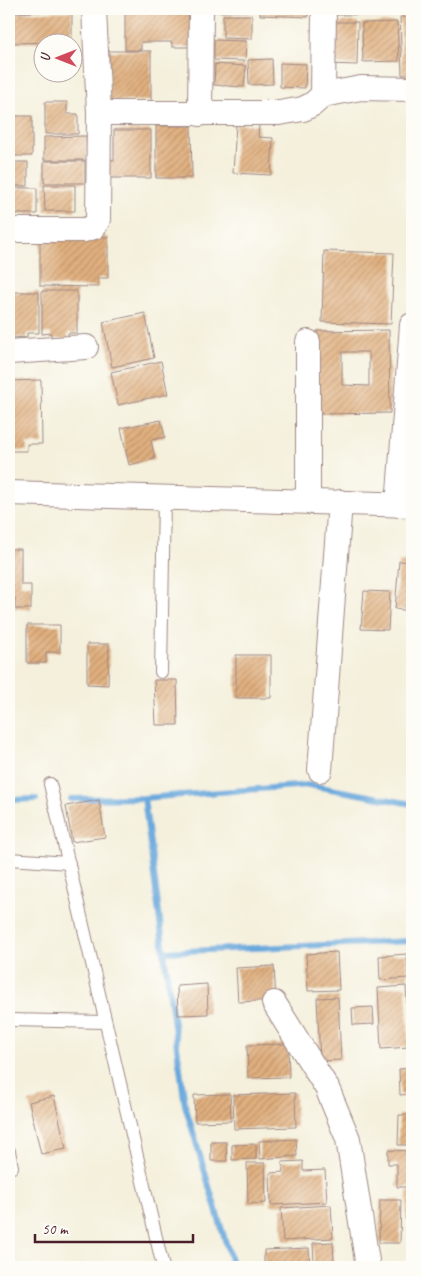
<svg xmlns="http://www.w3.org/2000/svg" width="421" height="1276" font-family="Caveat,sans-serif">
<style>
.lines{fill:none;stroke-linecap:round;stroke-linejoin:round}
.stream{stroke:#69a8dc;stroke-width:6}
.building{fill:url(#building-hatch);fill-rule:evenodd}
.service-casing{stroke:#9f8884;stroke-width:14}
.minor-casing{stroke:#9f8884;stroke-width:26}
.service{stroke:#fff;stroke-width:12}
.minor{stroke:#fff;stroke-width:24}
</style>
<defs>
<pattern id="building-hatch" width="6" height="6" patternUnits="userSpaceOnUse" patternTransform="scale(1.25)"><rect width="6" height="6" fill="#e1b07f"/><path d="M-1 1l2-2M0 6l6-6M5 7l2-2" fill="none" stroke="#b88f68"/></pattern>
</defs>
<rect width="100%" height="100%" fill="#fdfcf7"/>
<filter id="ink" filterUnits="userSpaceOnUse"><feTurbulence type="fractalNoise" baseFrequency=".02" numOctaves="2"/><feDisplacementMap in="SourceGraphic" scale="10" xChannelSelector="R" yChannelSelector="G"/><feConvolveMatrix kernelMatrix="1 2 1 2 8 2 1 2 1" color-interpolation-filters="sRGB"/></filter>
<filter id="wash" filterUnits="userSpaceOnUse"><feTurbulence type="fractalNoise" baseFrequency=".0096" numOctaves="4" result="noise"/><feDisplacementMap in="SourceGraphic" scale="20" xChannelSelector="R" yChannelSelector="G"/><feGaussianBlur stdDeviation="1.12" result="paint"/><feColorMatrix in="noise" values="0 0 0 0 0 0 0 0 0 0 0 0 0 0 0 0 0 1.4 0 .05"/><feComposite in="paint" operator="in"/></filter>
<g filter="url(#wash)">
<rect width="100%" height="100%" fill="#f4f0dc"/>
<g class="lines">
<path class="stream" d="M 144,798 L 309,785 L 412,804
M 71,799 L 144,798 L 164,952 L 412,941
M 9,800 L 36,799
M 164,952 L 185,1105 L 233,1267"/>
</g>
<g id="blocks">
<path class="building" d="M 125,9 L 196,9 L 196,47 L 172,47 L 172,42 L 141,42 L 141,50 L 125,50 Z
M 210,9 L 257,9 L 257,11 L 210,12 Z
M 260,9 L 309,9 L 308,17 L 260,15 Z
M 333,9 L 397,9 L 397,14 L 333,15 Z
M 72,11 L 72,42 L 9,43 L 9,13 Z
M 223,15 L 252,15 L 252,39 L 223,38 Z
M 400,17 L 412,17 L 412,75 L 402,75 Z
M 328,22 L 358,22 L 357,65 L 328,64 Z
M 397,22 L 399,61 L 363,62 L 362,23 Z
M 214,40 L 246,41 L 245,61 L 214,60 Z
M 109,51 L 151,51 L 151,101 L 109,101 Z
M 272,59 L 273,84 L 249,85 L 248,60 Z
M 280,63 L 306,64 L 305,88 L 280,87 Z
M 215,64 L 246,66 L 244,87 L 214,85 Z
M 45,102 L 67,102 L 67,114 L 78,114 L 78,134 L 45,134 Z
M 9,116 L 32,116 L 32,156 L 9,156 Z
M 236,124 L 259,125 L 258,137 L 273,138 L 271,175 L 233,173 Z
M 156,126 L 191,126 L 192,178 L 156,178 Z
M 114,130 L 151,130 L 151,178 L 106,178 L 106,160 L 114,160 Z
M 86,136 L 87,160 L 44,160 L 44,137 Z
M 44,161 L 85,161 L 85,183 L 44,183 Z
M 9,162 L 28,162 L 28,186 L 9,186 Z
M 44,185 L 75,185 L 75,211 L 45,211 Z
M 9,188 L 37,188 L 37,214 L 9,214 Z
M 40,237 L 108,237 L 108,278 L 98,278 L 98,287 L 40,286 Z
M 324,251 L 394,253 L 391,324 L 322,322 Z
M 42,291 L 77,291 L 77,333 L 68,333 L 68,339 L 51,339 L 51,333 L 42,334 Z
M 9,292 L 39,292 L 39,333 L 27,333 L 27,337 L 12,338 L 12,333 L 9,333 Z
M 145,313 L 154,358 L 112,367 L 103,322 Z
M 389,330 L 390,413 L 319,414 L 317,331 ZM 342,352 L 369,352 L 369,386 L 342,385 Z
M 161,361 L 168,394 L 118,405 L 111,372 Z
M 41,380 L 42,444 L 27,444 L 27,451 L 9,451 L 9,381 Z
M 161,420 L 165,437 L 151,440 L 155,459 L 129,465 L 121,428 Z
M 9,549 L 21,549 L 21,585 L 31,585 L 31,609 L 15,609 L 15,598 L 9,598 Z
M 399,561 L 412,562 L 412,611 L 395,609 Z
M 364,591 L 390,592 L 388,630 L 361,629 Z
M 27,625 L 60,625 L 60,652 L 46,652 L 46,663 L 27,663 Z
M 87,644 L 109,644 L 108,685 L 87,684 Z
M 236,655 L 271,655 L 271,698 L 236,698 Z
M 154,680 L 177,680 L 178,725 L 156,725 Z
M 99,800 L 105,837 L 72,842 L 66,806 Z
M 337,952 L 339,990 L 308,991 L 306,954 Z
M 407,954 L 408,978 L 380,980 L 379,956 Z
M 274,966 L 276,1000 L 238,1002 L 236,968 Z
M 207,984 L 208,1014 L 178,1015 L 177,986 Z
M 406,986 L 409,1047 L 381,1049 L 378,988 Z
M 338,997 L 341,1060 L 320,1061 L 317,998 Z
M 373,1007 L 374,1024 L 353,1025 L 352,1008 Z
M 288,1044 L 289,1077 L 248,1078 L 247,1045 Z
M 412,1068 L 412,1094 L 400,1095 L 399,1069 Z
M 295,1093 L 296,1127 L 234,1129 L 233,1095 Z
M 230,1094 L 231,1121 L 195,1122 L 194,1095 Z
M 54,1096 L 66,1149 L 41,1154 L 29,1102 Z
M 399,1115 L 412,1115 L 412,1145 L 398,1145 Z
M 296,1139 L 297,1156 L 260,1159 L 259,1141 Z
M 211,1142 L 226,1142 L 227,1161 L 211,1161 Z
M 256,1144 L 256,1159 L 232,1160 L 232,1145 Z
M 388,1150 L 412,1151 L 412,1187 L 397,1187 L 397,1164 L 388,1164 Z
M 303,1161 L 303,1171 L 325,1170 L 327,1202 L 271,1205 L 270,1173 L 283,1172 L 282,1162 Z
M 247,1163 L 265,1163 L 266,1203 L 248,1204 Z
M 407,1191 L 412,1191 L 412,1220 L 406,1220 Z
M 380,1200 L 401,1200 L 400,1243 L 379,1243 Z
M 331,1205 L 333,1238 L 283,1241 L 281,1208 Z
M 409,1224 L 412,1224 L 412,1248 L 409,1248 Z
M 333,1242 L 334,1262 L 314,1263 L 313,1243 Z
M 309,1248 L 310,1267 L 264,1267 L 264,1250 Z
M 409,1253 L 412,1253 L 412,1267 L 409,1267 Z"/>
</g>
</g>
<g filter="url(#ink)">
<use href="#blocks" fill-opacity="0" stroke="#9f8884" stroke-width="1"/>
<g class="lines">
<g class="service-casing">
<path id="service" d="M 161,672 L 164,498
M 50,784 L 163,1267
M 9,859 L 69,863
M 9,1020 L 105,1022
M 9,1151 L 12,1167"/>
</g>
<g class="minor-casing">
<path id="minor" d="M 323,95 L 324,9
M 99,113 L 279,113 L 303,109 L 313,104 L 323,95 L 361,88 L 412,89
M 200,114 L 201,9
M 9,230 L 84,230 L 94,227 L 98,220 L 99,113 L 94,9
M 9,352 L 86,347
M 9,493 L 412,505
M 308,501 L 308,342
M 398,505 L 412,325
M 320,770 L 340,502
M 274,1003 L 327,1088 L 348,1139 L 368,1267"/>
</g>
<use href="#service" class="service"/>
<use href="#minor" class="minor"/>
</g>
</g>
<rect width="421" height="1276" fill="none" stroke="#fdfcf7" stroke-width="30"/>
<g transform="translate(58 58) rotate(270)"><circle r="24" fill="#fdfcf7" stroke="#b5a4a5"/>
<path d="M0-4L9 19L0 12L-9 19Z" fill="#d1495b"/>
<text y="-8" font-size="14" font-weight="bold" text-anchor="middle" fill="#4a1f2b">U</text>
</g>
<path d="M35 1234v8h158v-8" fill="none" stroke="#4a1f2b" stroke-width="2.5"/>
<text x="42" y="1234" font-size="15" fill="#4a1f2b" stroke="#fdfcf7" stroke-width="4" paint-order="stroke">50 m</text>
</svg>
